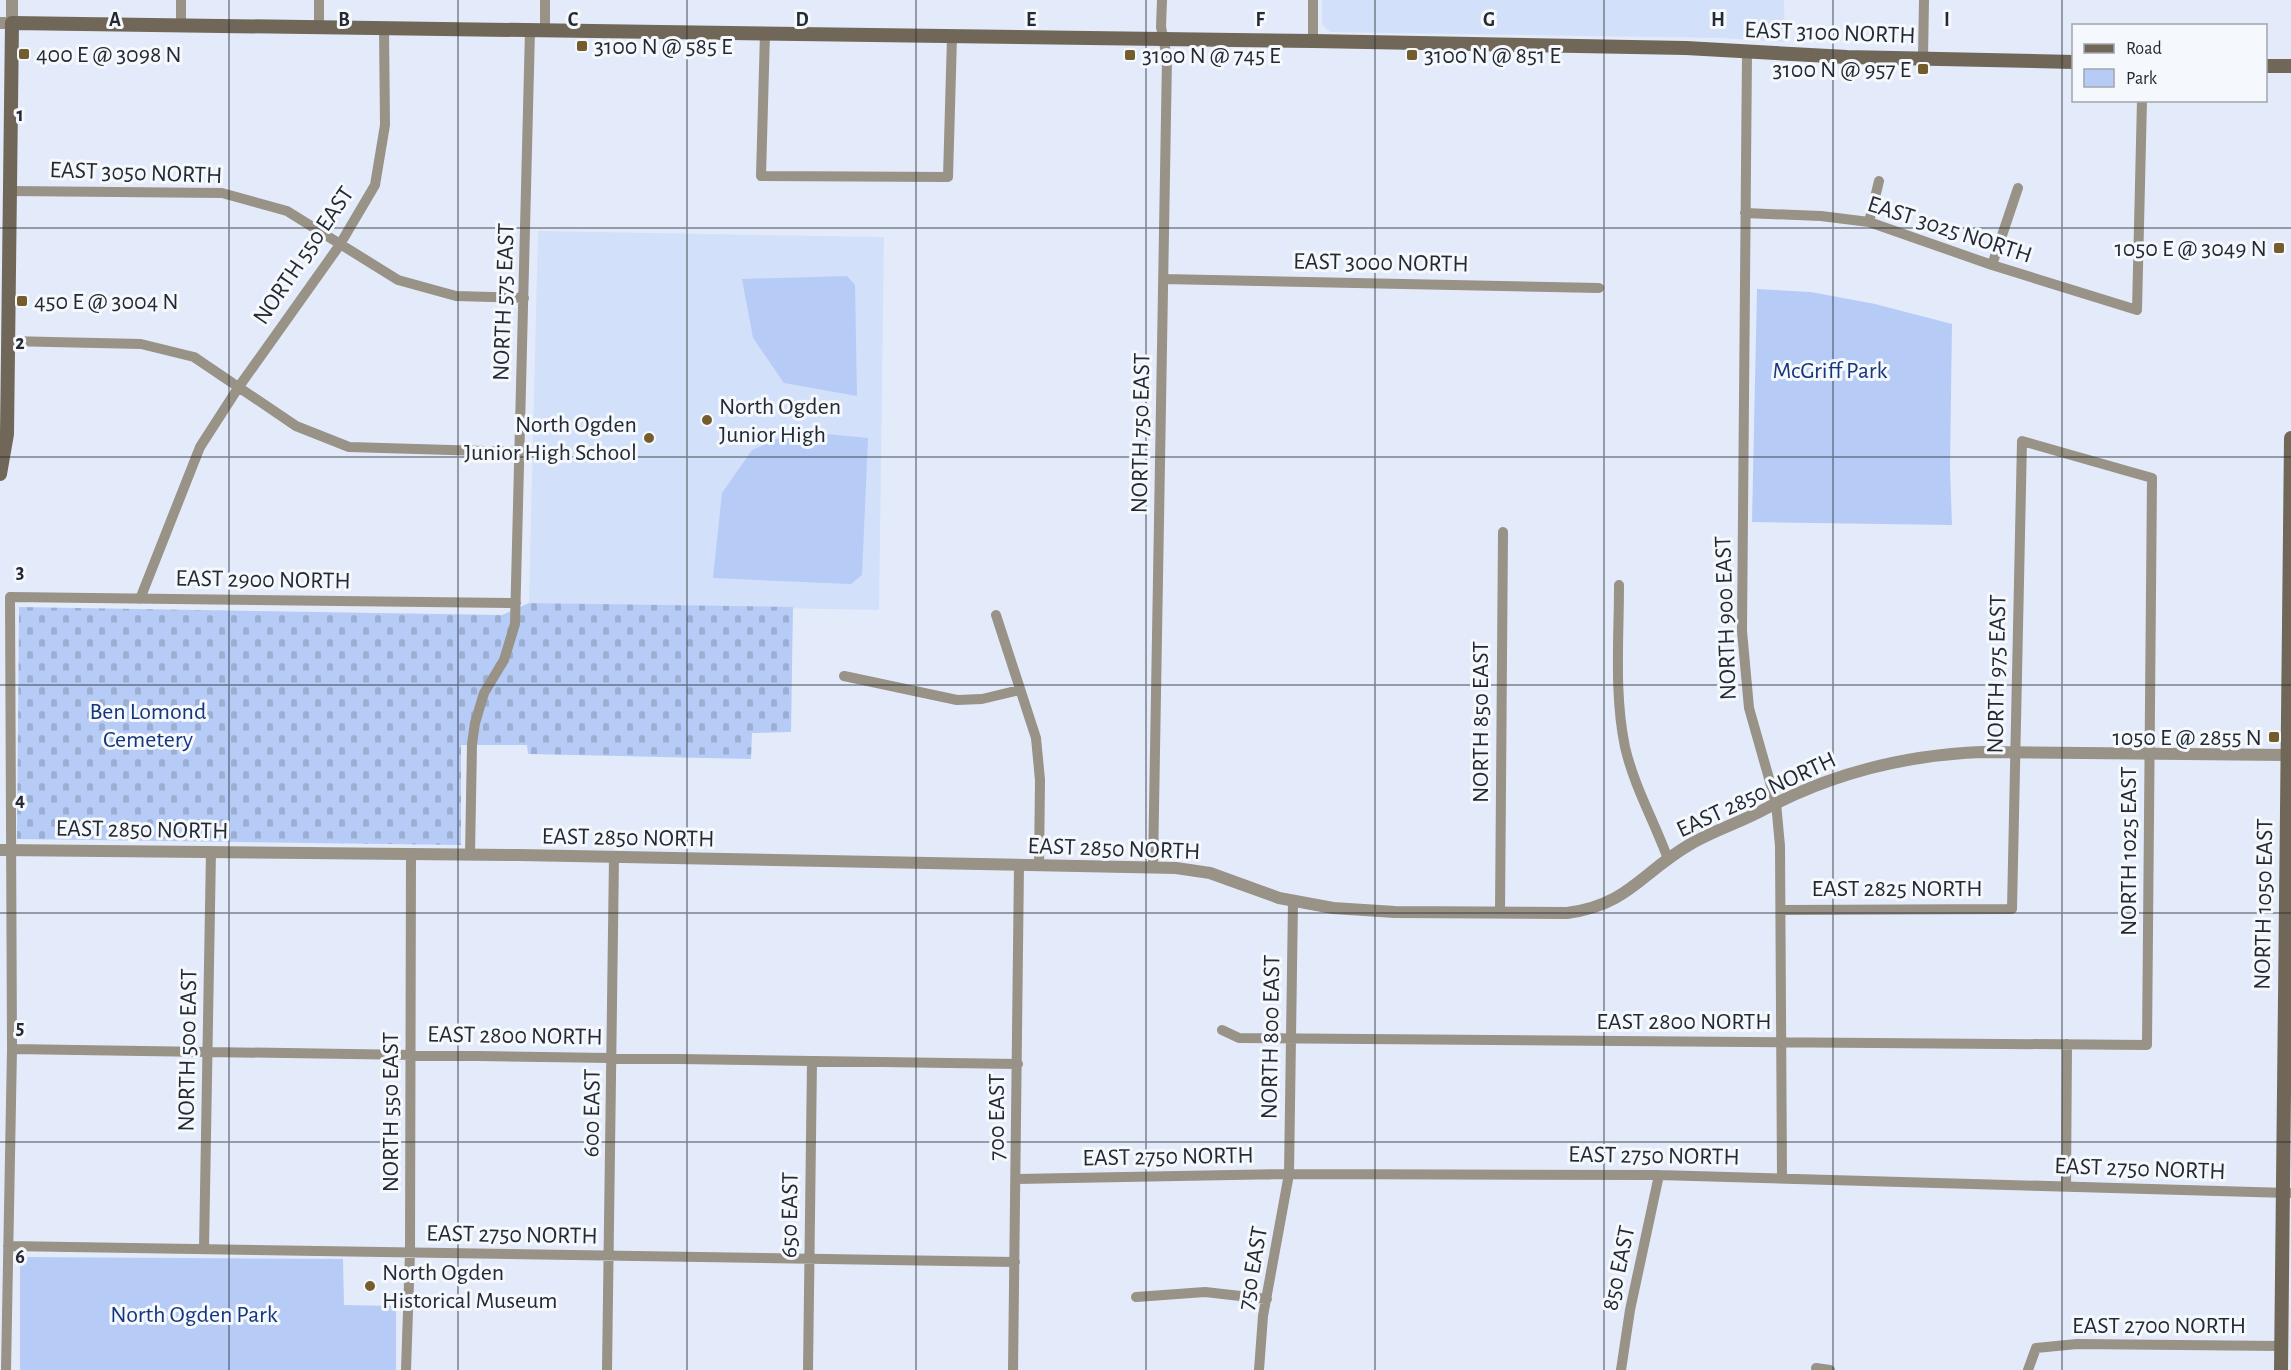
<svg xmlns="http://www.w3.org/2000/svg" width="2291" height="1370" font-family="'Alegreya Sans',sans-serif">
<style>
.built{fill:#d2e0f9}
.cemetery{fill:url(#cemetery-stones)}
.green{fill:#b6ccf6}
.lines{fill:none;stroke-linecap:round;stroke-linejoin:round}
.minor{stroke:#989287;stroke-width:10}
.tertiary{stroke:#989287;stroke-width:12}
.secondary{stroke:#706758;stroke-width:14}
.grid{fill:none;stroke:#242932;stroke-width:1.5;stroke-opacity:0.55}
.poi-dot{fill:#755c2d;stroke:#f5f8fd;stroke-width:2}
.labels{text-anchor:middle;stroke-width:6;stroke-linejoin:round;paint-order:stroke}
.street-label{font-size:24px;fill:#242932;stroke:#f5f8fd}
.poi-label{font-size:24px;fill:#242932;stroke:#f5f8fd;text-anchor:start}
.park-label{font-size:24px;fill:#16367c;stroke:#f5f8fd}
.grid-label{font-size:20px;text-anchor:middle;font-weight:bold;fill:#242932;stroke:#f5f8fd;stroke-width:6;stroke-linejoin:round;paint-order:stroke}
</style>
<defs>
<pattern id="cemetery-stones" width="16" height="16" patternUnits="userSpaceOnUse" patternTransform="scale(1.5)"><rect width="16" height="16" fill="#b6ccf6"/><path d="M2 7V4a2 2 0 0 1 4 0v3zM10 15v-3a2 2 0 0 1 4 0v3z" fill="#9cafd3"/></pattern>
</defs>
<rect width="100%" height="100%" fill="#e3ebfa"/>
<path class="built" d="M 1322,0 L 1784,0 L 1785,42 L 1723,38 L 1330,32 L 1322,24 Z
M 538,231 L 884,237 L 879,610 L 529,603 Z"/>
<path class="cemetery" d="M 529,603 L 793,607 L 791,732 L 752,733 L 751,759 L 528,754 L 527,745 L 461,745 L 461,845 L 17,839 L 19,607 L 502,615 Z"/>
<path class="green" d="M 847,276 L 855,285 L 857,396 L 784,383 L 753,338 L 742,279 Z
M 1757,289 L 1811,292 L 1875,304 L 1952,324 L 1950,467 L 1952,525 L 1752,522 Z
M 795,431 L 868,438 L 862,575 L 851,584 L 713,578 L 722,493 L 752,450 Z
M 20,1257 L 343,1259 L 344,1305 L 396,1306 L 396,1370 L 20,1370 Z"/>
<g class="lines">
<path class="minor" d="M 181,26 L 181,0
M 319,28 L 319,0
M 545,31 L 545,0
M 765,33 L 761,176 L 948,177 L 952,37
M 1313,41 L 1313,0
M 1747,52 L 1742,631 L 1749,708 L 1776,803 L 1780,846 L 1782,1178
M 1923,58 L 1924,0
M 10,191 L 222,193 L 287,211 L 398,280 L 456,296 L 524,298
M 1745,213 L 1821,216 L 1869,222 L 1992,265 L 2137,310 L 2142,100
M 1869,222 L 1879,181
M 1992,265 L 2018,188
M 1163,279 L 1599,288
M 8,341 L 141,344 L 194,357 L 296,426 L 349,447 L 520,452
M 1619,585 C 1619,639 1614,694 1625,747 C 1634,786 1654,821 1668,859
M 140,599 L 200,447 L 238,388 L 339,246 L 375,185 L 385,125 L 384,29
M 996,615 L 1036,738 L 1040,780 L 1039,865
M 844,676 L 957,700 L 982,699 L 1020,690
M 470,855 L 472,744 L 475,723 L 484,693 L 504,660 L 515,624 L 530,30
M 1153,867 L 1167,58 L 1161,27 L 1162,0
M 1500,913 L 1503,532
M 1222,1030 L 1239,1038 L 2147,1045 L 2152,478 L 2022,441 L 2012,909 L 1782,910
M 12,1049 L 1018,1064
M 1017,1179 L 1289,1174 L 1659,1175 L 2291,1193
M 2066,1186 L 2067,1044
M 8,1246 L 1015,1262
M 204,1249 L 211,851
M 1136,1297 L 1205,1292 L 1267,1299
M 1816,1368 L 1830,1370
M 6,1370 L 12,1049 L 10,597 L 516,603
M 406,1370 L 410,1253 L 411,854
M 607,1370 L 614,857
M 808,1370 L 812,1061
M 1013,1370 L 1019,865
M 1259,1370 L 1263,1316 L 1289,1174 L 1293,901
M 1621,1370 L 1630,1310 L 1659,1175
M 2028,1370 L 2036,1348 L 2077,1344 L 2281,1346"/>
<path class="tertiary" d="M 0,23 L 12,23 L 12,0
M 0,850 L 519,855 L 1176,868 L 1210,873 L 1279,898 L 1333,908 L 1395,912 L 1567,913 C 1628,905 1641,873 1689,845 C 1712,831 1739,823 1763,810 C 1832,773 1905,755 1982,752 L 2287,755"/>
<path class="secondary" d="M 2266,66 L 2291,66
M 0,474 L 7,434 L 12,23 L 1313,41 L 1686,48 L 1847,57 L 2074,62
M 2281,1370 L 2291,438"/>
</g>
<path class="grid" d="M 229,0 L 229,1370M 458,0 L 458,1370M 687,0 L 687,1370M 916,0 L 916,1370M 1146,0 L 1146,1370M 1375,0 L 1375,1370M 1604,0 L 1604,1370M 1833,0 L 1833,1370M 2062,0 L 2062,1370M 0,228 L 2291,228M 0,457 L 2291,457M 0,685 L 2291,685M 0,913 L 2291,913M 0,1142 L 2291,1142"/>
<g class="poi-dot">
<rect x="576" y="40" width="12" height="12" rx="3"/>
<rect x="18" y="48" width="12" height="12" rx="3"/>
<rect x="1124" y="49" width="12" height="12" rx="3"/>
<rect x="1406" y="49" width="12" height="12" rx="3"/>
<rect x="1917" y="63" width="12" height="12" rx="3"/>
<rect x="2273" y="242" width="12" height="12" rx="3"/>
<rect x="16" y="295" width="12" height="12" rx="3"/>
<circle cx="707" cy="420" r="6"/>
<circle cx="649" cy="438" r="6"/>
<rect x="2268" y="731" width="12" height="12" rx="3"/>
<circle cx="370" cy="1286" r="6"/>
</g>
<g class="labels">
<g class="street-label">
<text transform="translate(1830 32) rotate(2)" y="8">EAST 3100 NORTH</text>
<text transform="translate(136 172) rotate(2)" y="8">EAST 3050 NORTH</text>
<text transform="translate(1950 229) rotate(18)" y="8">EAST 3025 NORTH</text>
<text transform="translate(303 255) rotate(-56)" y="8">NORTH 550 EAST</text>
<text transform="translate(1381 262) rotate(1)" y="8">EAST 3000 NORTH</text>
<text transform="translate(503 302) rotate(-88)" y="8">NORTH 575 EAST</text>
<text transform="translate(1140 433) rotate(-89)" y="8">NORTH 750 EAST</text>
<text transform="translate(263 579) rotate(1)" y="8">EAST 2900 NORTH</text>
<text transform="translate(1725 618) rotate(-92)" y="8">NORTH 900 EAST</text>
<text transform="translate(1996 674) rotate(-89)" y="8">NORTH 975 EAST</text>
<text transform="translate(1480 722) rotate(-90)" y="8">NORTH 850 EAST</text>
<text transform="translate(1756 794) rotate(-25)" y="8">EAST 2850 NORTH</text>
<text transform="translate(142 829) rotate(1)" y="8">EAST 2850 NORTH</text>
<text transform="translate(628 837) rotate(1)" y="8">EAST 2850 NORTH</text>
<text transform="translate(1114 848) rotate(2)" y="8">EAST 2850 NORTH</text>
<text transform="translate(2128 851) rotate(-90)" y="8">NORTH 1025 EAST</text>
<text x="1897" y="896">EAST 2825 NORTH</text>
<text transform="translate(2263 904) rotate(-89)" y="8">NORTH 1050 EAST</text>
<text x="1684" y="1029">EAST 2800 NORTH</text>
<text transform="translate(515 1035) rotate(1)" y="8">EAST 2800 NORTH</text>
<text transform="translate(1270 1037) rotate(-89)" y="8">NORTH 800 EAST</text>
<text transform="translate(187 1050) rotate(-89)" y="8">NORTH 500 EAST</text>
<text transform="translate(390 1112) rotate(-90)" y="8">NORTH 550 EAST</text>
<text transform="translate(591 1113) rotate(-89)" y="8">600 EAST</text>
<text transform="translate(996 1117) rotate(-90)" y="8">700 EAST</text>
<text transform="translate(1654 1155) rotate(1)" y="8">EAST 2750 NORTH</text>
<text transform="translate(1168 1156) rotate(-1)" y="8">EAST 2750 NORTH</text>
<text transform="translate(2140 1168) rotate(2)" y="8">EAST 2750 NORTH</text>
<text transform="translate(789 1215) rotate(-89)" y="8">650 EAST</text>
<text transform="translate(512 1234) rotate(1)" y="8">EAST 2750 NORTH</text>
<text transform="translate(1252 1268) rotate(-80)" y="8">750 EAST</text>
<text transform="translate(1618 1268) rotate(-78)" y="8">850 EAST</text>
<text x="2159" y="1333">EAST 2700 NORTH</text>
</g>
<g class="poi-label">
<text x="594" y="54">3100 N @ 585 E</text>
<text x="36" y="62">400 E @ 3098 N</text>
<text x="1142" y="63">3100 N @ 745 E</text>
<text x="1424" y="63">3100 N @ 851 E</text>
<text x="1911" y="77" text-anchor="end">3100 N @ 957 E</text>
<text x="2267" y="256" text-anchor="end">1050 E @ 3049 N</text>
<text x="34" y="309">450 E @ 3004 N</text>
<text x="719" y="414">North Ogden<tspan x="719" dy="28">Junior High</tspan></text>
<text x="637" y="432" text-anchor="end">North Ogden<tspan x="637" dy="28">Junior High School</tspan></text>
<text x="2262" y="745" text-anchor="end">1050 E @ 2855 N</text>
<text x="382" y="1280">North Ogden<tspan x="382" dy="28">Historical Museum</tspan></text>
</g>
<g class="park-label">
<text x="1830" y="378">McGriff Park</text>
<text x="148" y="719">Ben Lomond<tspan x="148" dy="28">Cemetery</tspan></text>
<text x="194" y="1322">North Ogden Park</text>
</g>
</g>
<g class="grid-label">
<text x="115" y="26">A</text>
<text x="344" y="26">B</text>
<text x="573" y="26">C</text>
<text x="802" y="26">D</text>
<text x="1031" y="26">E</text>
<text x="1260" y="26">F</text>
<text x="1489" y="26">G</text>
<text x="1718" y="26">H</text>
<text x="1947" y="26">I</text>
<text x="20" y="121">1</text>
<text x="20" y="349">2</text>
<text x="20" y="578">3</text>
<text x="20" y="806">4</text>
<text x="20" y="1034">5</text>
<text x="20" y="1263">6</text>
</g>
<rect x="2072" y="24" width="195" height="78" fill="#f5f8fd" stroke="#a1a5ac" stroke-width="1.5"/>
<rect x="2084" y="44" width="30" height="9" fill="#706758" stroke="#a1a5ac" stroke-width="1.5"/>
<text x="2126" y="54" font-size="18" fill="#242932">Road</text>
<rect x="2084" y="69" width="30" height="18" fill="#b6ccf6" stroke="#a1a5ac" stroke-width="1.5"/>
<text x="2126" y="84" font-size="18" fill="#242932">Park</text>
</svg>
